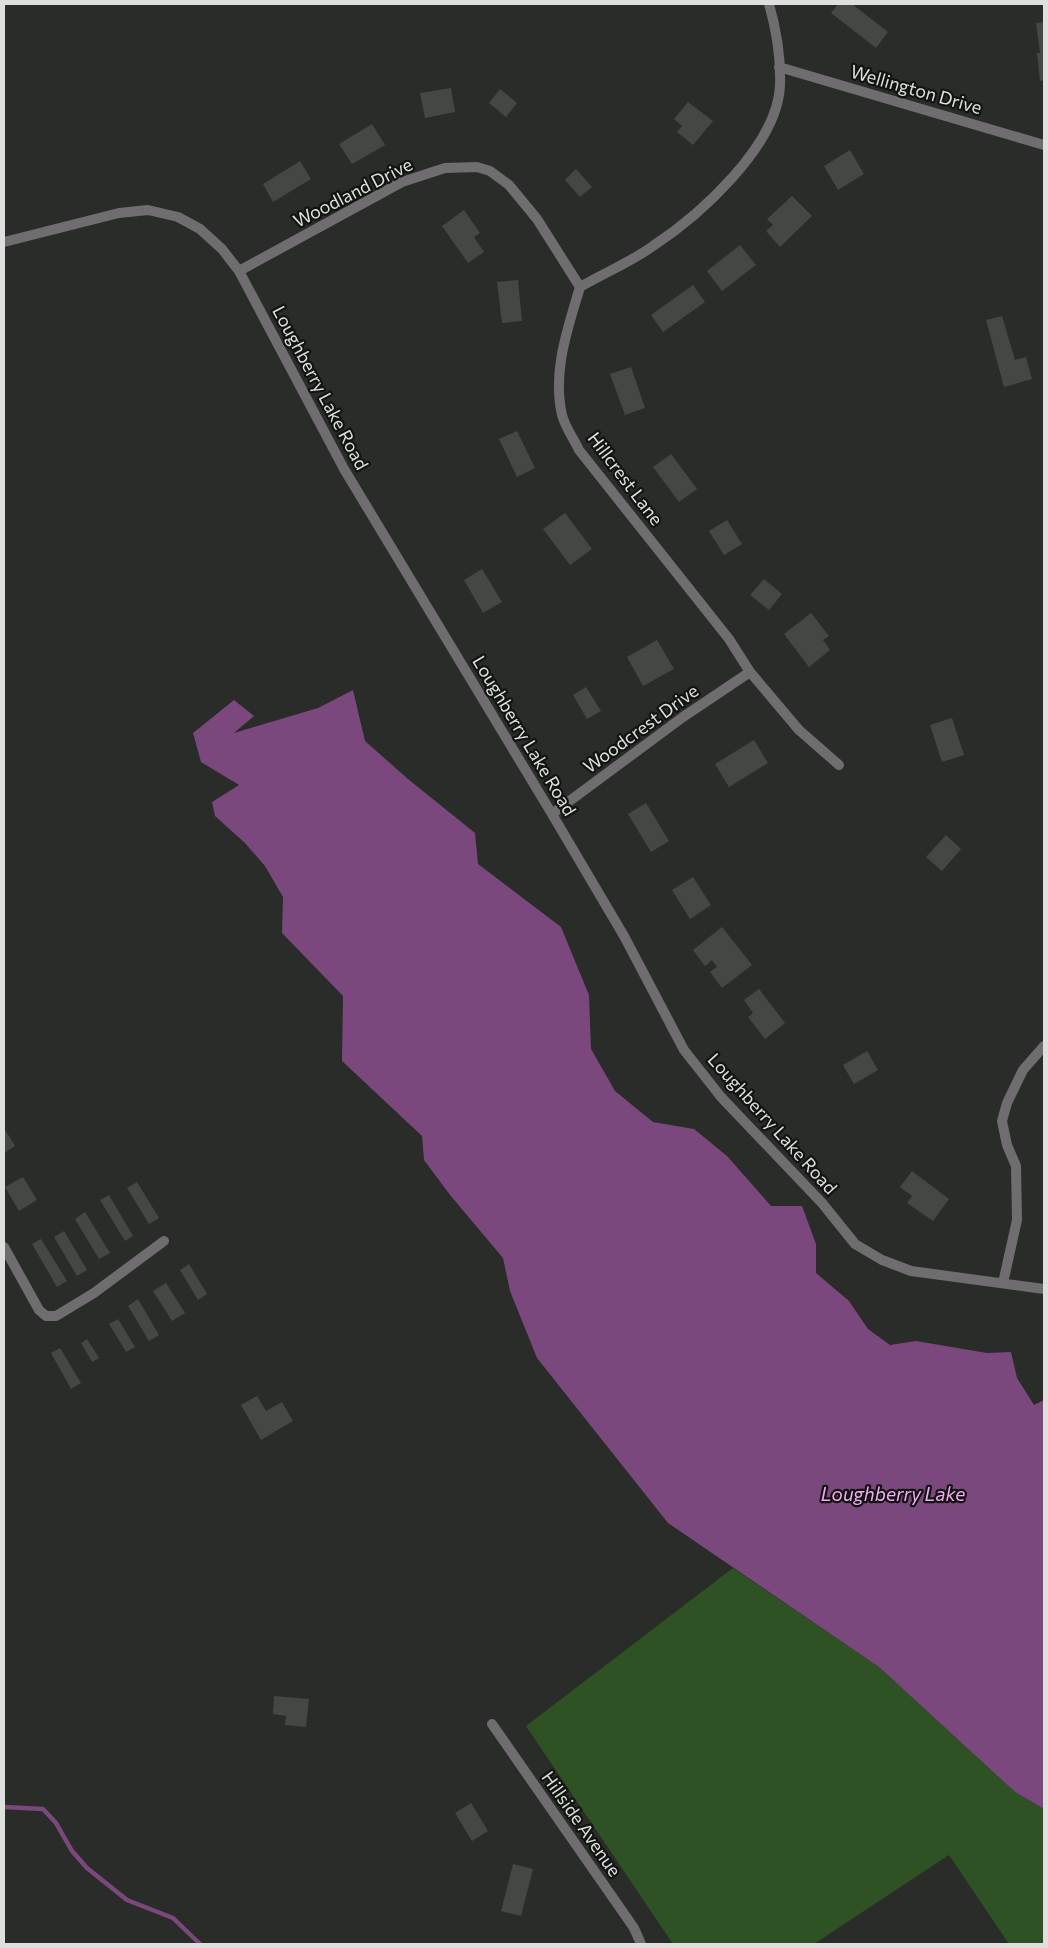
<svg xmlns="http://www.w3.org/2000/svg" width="1048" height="1948" font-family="Commissioner,sans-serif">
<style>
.green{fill:#2f5225}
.water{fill:#7a487c}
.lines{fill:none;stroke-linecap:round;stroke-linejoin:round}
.stream{stroke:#7a487c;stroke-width:4.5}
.building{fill:#444843}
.street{stroke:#6f6d6f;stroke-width:10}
.labels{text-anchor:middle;stroke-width:4.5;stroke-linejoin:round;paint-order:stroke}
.street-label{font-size:18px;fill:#dee0dd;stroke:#121412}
.water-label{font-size:19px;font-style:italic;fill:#f4a9f5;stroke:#121412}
</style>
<rect width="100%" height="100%" fill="#292c28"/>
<path class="green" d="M 733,1568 L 879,1667 L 1015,1792 L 1044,1809 L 1044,1944 L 1009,1944 L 949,1855 L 814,1944 L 673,1944 L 526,1726 Z"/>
<path class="water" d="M 353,690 L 365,741 L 408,779 L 475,833 L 478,864 L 561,927 L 589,995 L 591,1049 L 615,1091 L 653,1122 L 694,1129 L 727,1156 L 771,1206 L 802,1206 L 816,1244 L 816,1273 L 849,1301 L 868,1329 L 890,1345 L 916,1341 L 987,1353 L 1011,1352 L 1017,1378 L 1034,1405 L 1044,1400 L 1044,1809 L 1015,1792 L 879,1667 L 668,1523 L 537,1358 L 510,1291 L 503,1258 L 450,1195 L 424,1160 L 422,1136 L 342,1061 L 343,996 L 282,933 L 283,897 L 265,866 L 245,843 L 215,816 L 212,802 L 239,785 L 201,762 L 193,733 L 234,700 L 254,716 L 234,733 L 318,708 Z"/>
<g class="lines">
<path class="stream" d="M 4,1807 L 43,1809 L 56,1823 L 72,1851 L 87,1868 L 127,1900 L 173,1918 L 200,1944"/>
</g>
<path class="building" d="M 838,4 L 852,4 L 888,32 L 876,48 L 831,13 Z
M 1044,22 L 1044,80 L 1040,81 L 1037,53 L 1040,53 L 1036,23 Z
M 451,88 L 455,112 L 425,118 L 420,93 Z
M 500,89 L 517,103 L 506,117 L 489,103 Z
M 688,102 L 713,121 L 693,145 L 677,132 L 682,126 L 674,119 Z
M 372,124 L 385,145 L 352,164 L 339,144 Z
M 850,150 L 864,174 L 838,190 L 824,166 Z
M 300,161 L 311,179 L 273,202 L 263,184 Z
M 576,169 L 592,187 L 580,197 L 565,180 Z
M 792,196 L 812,216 L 780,247 L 766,231 L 773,225 L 767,219 Z
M 464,210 L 480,233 L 474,237 L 484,252 L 468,263 L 442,226 Z
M 740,245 L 756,265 L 722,291 L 707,271 Z
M 518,280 L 522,321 L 502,323 L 497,282 Z
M 693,285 L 705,302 L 663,332 L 651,315 Z
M 1002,316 L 1015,360 L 1026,357 L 1032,379 L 1004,387 L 986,320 Z
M 631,367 L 645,408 L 625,415 L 610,374 Z
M 517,431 L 535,468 L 517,477 L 499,439 Z
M 671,454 L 697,489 L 679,502 L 653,467 Z
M 565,513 L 592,549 L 570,565 L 543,529 Z
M 727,520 L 742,544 L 724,555 L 709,531 Z
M 482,569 L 502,602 L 483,613 L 464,580 Z
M 764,579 L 782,594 L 769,610 L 750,595 Z
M 811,613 L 829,636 L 823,640 L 830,650 L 809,667 L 784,634 Z
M 657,640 L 674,669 L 643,686 L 627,657 Z
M 586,687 L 601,711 L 587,719 L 573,695 Z
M 952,718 L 964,755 L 942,762 L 930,725 Z
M 754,740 L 768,763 L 729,787 L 715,764 Z
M 646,803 L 669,841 L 651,852 L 628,814 Z
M 946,835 L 961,849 L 942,871 L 926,857 Z
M 693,877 L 711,905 L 690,919 L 672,890 Z
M 722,927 L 752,965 L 722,988 L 710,972 L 717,967 L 712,960 L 705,966 L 693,950 Z
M 759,989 L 785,1023 L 765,1039 L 748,1017 L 753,1013 L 744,1000 Z
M 867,1051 L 878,1070 L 854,1084 L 843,1065 Z
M 4,1128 L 15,1146 L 4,1153 Z
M 912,1171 L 949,1199 L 933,1221 L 907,1203 L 912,1196 L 900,1187 Z
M 23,1177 L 37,1200 L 19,1211 L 5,1187 Z
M 137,1182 L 159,1218 L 149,1224 L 127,1188 Z
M 109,1195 L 133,1236 L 125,1241 L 100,1200 Z
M 85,1212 L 110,1253 L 99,1259 L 75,1219 Z
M 64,1231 L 87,1270 L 77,1276 L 54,1237 Z
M 41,1239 L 67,1281 L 57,1287 L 32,1244 Z
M 189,1264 L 207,1294 L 198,1300 L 180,1270 Z
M 166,1283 L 185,1313 L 172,1321 L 153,1291 Z
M 138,1299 L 159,1335 L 149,1341 L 128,1306 Z
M 118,1319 L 135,1347 L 126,1352 L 109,1324 Z
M 87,1339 L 99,1358 L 92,1362 L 81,1343 Z
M 60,1348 L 81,1383 L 71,1389 L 51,1353 Z
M 257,1396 L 266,1411 L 282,1402 L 293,1421 L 261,1440 L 241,1405 Z
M 274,1696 L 309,1699 L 306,1727 L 285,1725 L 286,1716 L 273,1714 Z
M 471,1803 L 488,1831 L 472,1841 L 455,1813 Z
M 513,1864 L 533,1869 L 521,1916 L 501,1911 Z"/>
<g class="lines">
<path class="street" d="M 769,4 C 777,32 781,57 780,86 C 777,146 700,215 653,246 C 631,262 604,273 580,287 C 568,328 552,371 562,415 C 565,427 574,439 579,450 L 729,639 L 750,672 L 799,730 L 839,765
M 779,67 L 1044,145
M 4,242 L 119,213 L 148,210 L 178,217 L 200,229 L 222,249 L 239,271 L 344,469 L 552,814 L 624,936 L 684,1050 L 721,1097 L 822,1203 L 855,1244 L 882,1260 L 911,1271 L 1044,1289
M 239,271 L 402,182 L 445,168 L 477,167 L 490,171 L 509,185 L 537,219 L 580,287
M 552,814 L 683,717 L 750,672
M 4,1247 L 39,1310 L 46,1316 L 56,1316 L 94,1293 L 164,1241
M 1003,1283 L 1017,1220 L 1016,1166 L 1007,1145 L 1002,1121 L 1007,1103 L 1023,1070 L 1044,1046
M 492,1724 L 634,1928 L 641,1944"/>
</g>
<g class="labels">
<g class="street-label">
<text transform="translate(916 90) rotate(16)" y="6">Wellington Drive</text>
<text transform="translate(353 193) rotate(-27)" y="6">Woodland Drive</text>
<text transform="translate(320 388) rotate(62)" y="6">Loughberry Lake Road</text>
<text transform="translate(625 479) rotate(53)" y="6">Hillcrest Lane</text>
<text transform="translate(641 729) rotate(-36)" y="6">Woodcrest Drive</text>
<text transform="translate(524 736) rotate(59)" y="6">Loughberry Lake Road</text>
<text transform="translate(772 1124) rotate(48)" y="6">Loughberry Lake Road</text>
<text transform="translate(581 1824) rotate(55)" y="6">Hillside Avenue</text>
</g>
<g class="water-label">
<text x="893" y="1501">Loughberry Lake</text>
</g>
</g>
<rect width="1048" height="1948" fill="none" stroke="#dee0dd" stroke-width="10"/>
</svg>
